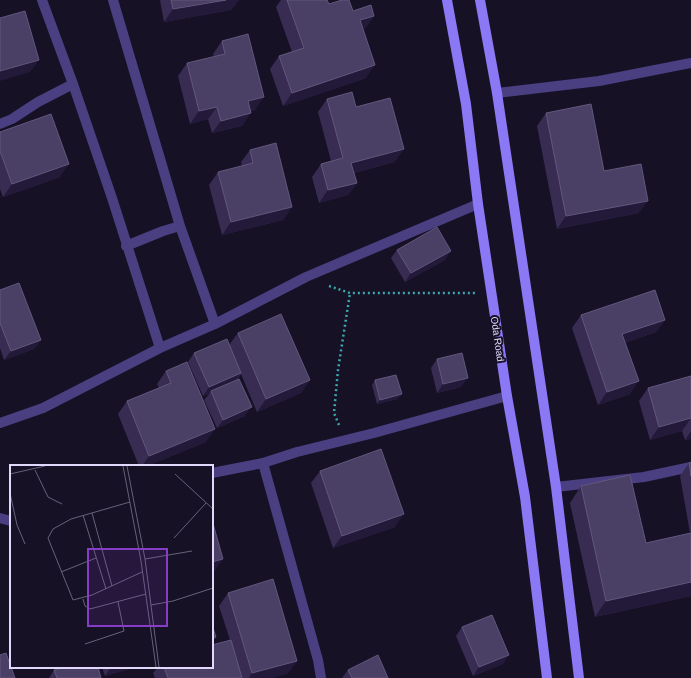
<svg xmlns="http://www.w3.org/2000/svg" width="691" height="678" font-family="Arial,sans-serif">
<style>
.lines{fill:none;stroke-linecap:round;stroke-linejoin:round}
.path{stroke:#3aa9b0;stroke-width:2.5;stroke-dasharray:2 3;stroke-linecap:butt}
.street{stroke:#4a4081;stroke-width:10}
.secondary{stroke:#8a78f4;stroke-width:10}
.wall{fill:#382c53}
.shaded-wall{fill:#231939}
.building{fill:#4a3f65;stroke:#62577d}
.labels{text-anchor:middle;stroke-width:4;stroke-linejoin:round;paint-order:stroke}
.street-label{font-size:10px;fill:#e1d9fc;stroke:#171126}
.inset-road{fill:none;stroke:#68617c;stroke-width:1}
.view{fill:#853dc5;fill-opacity:0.15;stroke:#853dc5;stroke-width:2}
.inset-edge{fill:none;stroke:#e1d9fc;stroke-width:2}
</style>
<rect width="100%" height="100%" fill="#171126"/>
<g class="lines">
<path class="path" d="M 329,286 L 350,293 L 475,293
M 339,425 L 334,413 L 338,370 L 350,293"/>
<path class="street" d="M 42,0 L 73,84 L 112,198 L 160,348
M 113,0 L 180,226 L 215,324
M 497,93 L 599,81 L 691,63
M 0,124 L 12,119 L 38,102 L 73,84
M 126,246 L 163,231 L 180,226
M 0,423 L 43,408 L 160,348 L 215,324 L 306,277 L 478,204
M 263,463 L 318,660 L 321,678
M 212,473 L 263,463 L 297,452 L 374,433 L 507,396
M 556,487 L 644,477 L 691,467
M 0,518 L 11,521"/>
<path class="secondary" d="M 447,0 L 466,104 L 478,204 L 507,396 L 525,497 L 547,678
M 480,0 L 497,93 L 556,487 L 579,678"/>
</g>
<path class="wall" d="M 160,0 L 239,0 L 231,10 L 164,22 Z
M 281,0 L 327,0 L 329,4 L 353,11 L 374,16 L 365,28 L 363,29 L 366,78 L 283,106 L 270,69 L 279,56 L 292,52 L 276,7 Z
M 222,41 L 255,110 L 251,111 L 242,126 L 212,133 L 208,119 L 190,124 L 178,76 L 187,63 L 214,57 L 213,54 Z
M 327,99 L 356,107 L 395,162 L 354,173 L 357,183 L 348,195 L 319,203 L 312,177 L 321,164 L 331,161 L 318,112 Z
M 546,113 L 604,171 L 639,213 L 557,229 L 537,126 Z
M 0,132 L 60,177 L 3,197 L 0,189 Z
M 250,150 L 292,207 L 283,220 L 222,235 L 209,185 L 218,172 L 242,166 L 241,162 Z
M 397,250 L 445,260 L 405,282 L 391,258 Z
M 0,290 L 41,340 L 34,349 L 4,360 L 0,348 Z
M 581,315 L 665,320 L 656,332 L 625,343 L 630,394 L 598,405 L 572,328 Z
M 238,333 L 310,380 L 301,393 L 257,412 L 241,374 L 237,380 L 245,416 L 217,428 L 204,400 L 209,394 L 203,396 L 188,362 L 194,353 L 229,345 Z
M 437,359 L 461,387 L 437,393 L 431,368 Z
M 166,371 L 206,442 L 147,466 L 139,466 L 118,414 L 127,401 L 159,388 L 157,384 Z
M 691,376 L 691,439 L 685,440 L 682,431 L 650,440 L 639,401 L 648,388 Z
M 375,380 L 398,399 L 377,404 L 372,385 Z
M 691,462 L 691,596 L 595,617 L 570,503 L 581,486 L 646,543 L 690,533 L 680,476 L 689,463 Z
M 320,471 L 395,527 L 333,548 L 311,483 Z
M 228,593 L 297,661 L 288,673 L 272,678 L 155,678 L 153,673 L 158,667 L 164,667 L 230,640 L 219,606 Z
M 462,627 L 503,664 L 473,676 L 456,636 Z
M 102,667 L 135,667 L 105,676 Z
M 54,670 L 101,678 L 49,678 Z
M 348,670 L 388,678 L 342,678 Z"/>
<path class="shaded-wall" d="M 226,0 L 239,0 L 231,10 L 164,22 L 173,9 Z
M 374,16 L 365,28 L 351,33 L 360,20 Z
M 39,60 L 30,72 L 0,81 L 0,71 Z
M 375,65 L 366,78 L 283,106 L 292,93 Z
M 264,97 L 255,110 L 239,114 L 248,101 Z
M 217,107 L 208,119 L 190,124 L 199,111 Z
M 251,113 L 242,126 L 212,133 L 221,121 Z
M 404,149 L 395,162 L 342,176 L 351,163 Z
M 69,164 L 60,177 L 3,197 L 12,184 Z
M 357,183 L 348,195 L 319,203 L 328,190 Z
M 648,201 L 639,213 L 557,229 L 566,216 Z
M 292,207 L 283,220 L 222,235 L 231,222 Z
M 451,251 L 445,260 L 405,282 L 411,273 Z
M 665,320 L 656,332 L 614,347 L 622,334 Z
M 41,340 L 34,349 L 4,360 L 11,351 Z
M 241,373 L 235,382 L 211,391 L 209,394 L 203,396 L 209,387 Z
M 468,378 L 461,387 L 437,393 L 443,384 Z
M 310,380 L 301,393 L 257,412 L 266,399 Z
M 639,381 L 630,394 L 598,405 L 607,392 Z
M 402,394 L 398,399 L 377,404 L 380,400 Z
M 252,407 L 245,416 L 217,428 L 223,420 Z
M 691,418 L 682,431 L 650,440 L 659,427 Z
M 215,429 L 206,442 L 147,466 L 142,466 L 149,456 Z
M 691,431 L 691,439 L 685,440 Z
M 404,514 L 395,527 L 333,548 L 342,536 Z
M 223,559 L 214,572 L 212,572 L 212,562 Z
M 691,582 L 691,596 L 595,617 L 606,601 Z
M 216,637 L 212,643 L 212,639 Z
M 509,655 L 503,664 L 473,676 L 479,667 Z
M 297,661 L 288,673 L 272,678 L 249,678 L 252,673 Z
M 111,667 L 135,667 L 105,676 Z"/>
<path class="building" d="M 171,0 L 226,0 L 173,9 Z
M 287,0 L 327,0 L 329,4 L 342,0 L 349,0 L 353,11 L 371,5 L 374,16 L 360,20 L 375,65 L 292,93 L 279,56 L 304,48 Z
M 25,11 L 39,60 L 0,71 L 0,18 Z
M 248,34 L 264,97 L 248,101 L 251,113 L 221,121 L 217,107 L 199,111 L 187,63 L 225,54 L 222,41 Z
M 352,92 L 356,107 L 390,98 L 404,149 L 351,163 L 357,183 L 328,190 L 321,164 L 343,158 L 327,99 Z
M 591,104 L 604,171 L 641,164 L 648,201 L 566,216 L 546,113 Z
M 51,114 L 69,164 L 12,184 L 0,151 L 0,132 Z
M 276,143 L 292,207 L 231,222 L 218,172 L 253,163 L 250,150 Z
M 437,227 L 451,251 L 411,273 L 397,250 Z
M 19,283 L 41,340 L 11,351 L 0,323 L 0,290 Z
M 655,290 L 665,320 L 622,334 L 639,381 L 607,392 L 581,315 Z
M 281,314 L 310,380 L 266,399 L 238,333 Z
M 227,339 L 241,373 L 209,387 L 194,353 Z
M 462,353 L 468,378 L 443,384 L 437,359 Z
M 187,362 L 215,429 L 149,456 L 127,401 L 171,383 L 166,371 Z
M 396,375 L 402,394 L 380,400 L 375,380 Z
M 691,376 L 691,418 L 659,427 L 648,388 Z
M 239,379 L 252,407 L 223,420 L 211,391 Z
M 381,449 L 404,514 L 342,536 L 320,471 Z
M 691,462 L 691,476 L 689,463 Z
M 630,475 L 646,543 L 691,533 L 691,582 L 606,601 L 581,486 Z
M 212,520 L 223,559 L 212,562 Z
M 273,579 L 297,661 L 252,673 L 228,593 Z
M 492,615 L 509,655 L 479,667 L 462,627 Z
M 212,625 L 216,637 L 212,639 Z
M 231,640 L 242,678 L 168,678 L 164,667 L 212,667 L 212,645 Z
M 6,653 L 11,667 L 15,678 L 0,678 L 0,655 Z
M 378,655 L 388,678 L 352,678 L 348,670 Z
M 66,667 L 98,667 L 101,678 L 57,678 L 54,670 Z"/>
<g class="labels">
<g class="street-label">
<text transform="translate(498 339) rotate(82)" y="4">Oda Road</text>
</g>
</g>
<g transform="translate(10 465)">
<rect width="203" height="203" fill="#171126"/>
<path class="inset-road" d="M 113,1 L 131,96 L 146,202M 117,1 L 135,94 L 149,202M 25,5 L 38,32 L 52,39M 0,9 L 35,1M 165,9 L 203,44M 0,28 L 7,60 L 15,79M 120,37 L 61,54 L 43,64 L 38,73 L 63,135 L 82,130 L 132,107M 82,48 L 102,121M 73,50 L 96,124M 164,73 L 196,38M 135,94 L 182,86M 51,107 L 86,93M 73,134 L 75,141 L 80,144 L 136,129M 141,140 L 163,136 L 203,123M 75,179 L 114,166 L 108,137"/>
<path class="view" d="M 78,84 L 157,84 L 157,161 L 78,161 Z"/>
<rect width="203" height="203" class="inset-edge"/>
</g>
</svg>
